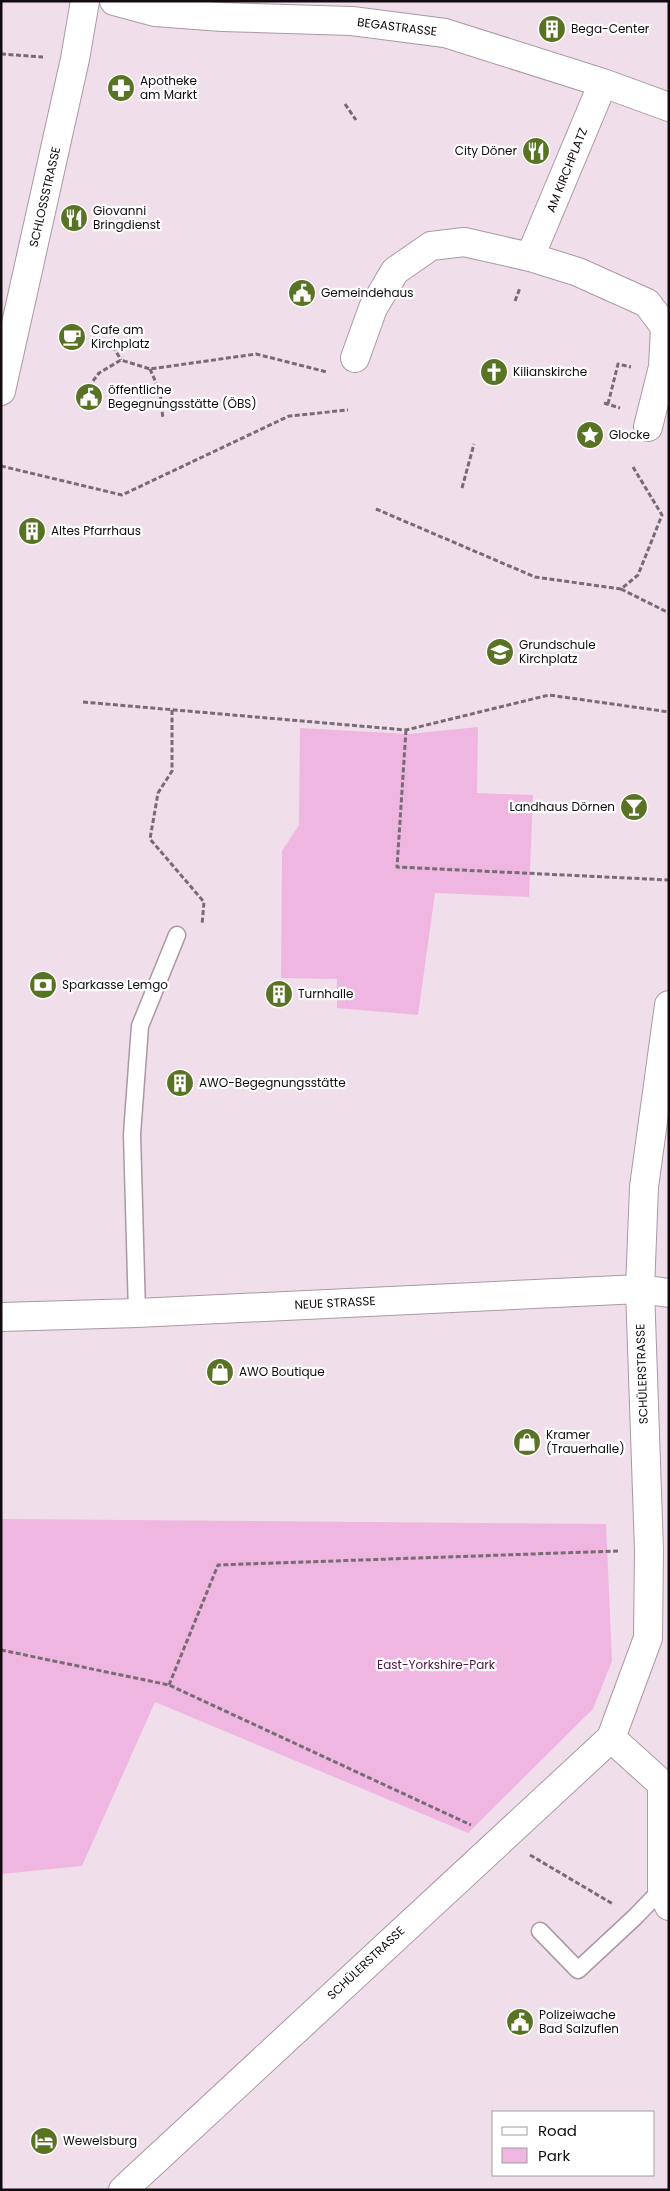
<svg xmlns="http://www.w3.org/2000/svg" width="670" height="2191" font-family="Poppins,sans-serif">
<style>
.green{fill:#efb6e1}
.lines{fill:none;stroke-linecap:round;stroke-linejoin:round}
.service-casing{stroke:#aa98a5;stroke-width:19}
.minor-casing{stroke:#aa98a5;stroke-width:30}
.tertiary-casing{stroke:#aa98a5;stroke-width:30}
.path{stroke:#786c74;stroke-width:3;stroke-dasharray:5 2.5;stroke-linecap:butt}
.service{stroke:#fff;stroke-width:16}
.minor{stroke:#fff;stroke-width:28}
.tertiary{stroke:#fff;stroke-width:28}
.labels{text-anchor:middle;stroke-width:4.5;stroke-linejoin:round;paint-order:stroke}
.street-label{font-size:12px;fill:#120c10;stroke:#fff}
.poi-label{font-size:12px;fill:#120c10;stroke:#fff;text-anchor:start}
.park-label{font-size:12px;fill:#521047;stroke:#fff}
</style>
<rect width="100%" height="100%" fill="#f1deeb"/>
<path class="green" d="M 478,727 L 477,793 L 533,795 L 529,897 L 435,893 L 418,1015 L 337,1008 L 337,979 L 281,978 L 282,851 L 299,825 L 300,728 L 409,734 Z
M 1,1519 L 606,1524 L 612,1661 L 593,1709 L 468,1833 L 155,1702 L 82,1866 L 1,1874 Z"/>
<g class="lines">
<g class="service-casing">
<path id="service" d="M 137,1313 L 132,1134 L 140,1026 L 177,935
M 540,1931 L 578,1970 L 635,1917 L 662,1889"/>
</g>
<g class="minor-casing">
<path id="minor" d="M 114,1 L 155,12 L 222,17 L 352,21 L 445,33 L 603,83 L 669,107
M 603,83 L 530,257 L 578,272 L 647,303 L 665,327 L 663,367 L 648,427
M 355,358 L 373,308 L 395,271 L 431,246 L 464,242 L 530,257
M 1,1317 L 137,1313 L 640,1289 L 669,1293
M 611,1738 L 662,1784 L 662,1889 L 669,1906
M 123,2190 L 611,1738 L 648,1638 L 649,1550 L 640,1289 L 644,1187 L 669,1005"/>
</g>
<g class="tertiary-casing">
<path id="tertiary" d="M 1,391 L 75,59 L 85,1"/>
</g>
<path class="path" d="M 1,54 L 43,57
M 345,104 L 356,120
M 515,301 L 520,288
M 93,338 L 111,343 L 121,360
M 150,369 L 160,392 L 163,419
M 93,381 L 99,373 L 121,360 L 150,369 L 256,354 L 327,372
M 604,403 L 620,408
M 608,404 L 618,364 L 631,367
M 1,466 L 122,495 L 289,416 L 348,410
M 462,488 L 474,444
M 376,509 L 535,577 L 621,589 L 638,575 L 662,515 L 633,467
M 621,589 L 669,613
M 83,702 L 406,730 L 549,695 L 669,712
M 172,710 L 172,771 L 158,793 L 150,839 L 204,902 L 202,925
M 406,730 L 397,867 L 669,880
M 1,1650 L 169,1685 L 471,1825
M 169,1685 L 218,1565 L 618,1551
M 530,1855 L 613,1904"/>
<use href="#service" class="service"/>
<use href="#minor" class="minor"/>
<use href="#tertiary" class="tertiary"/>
</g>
<defs>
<g id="building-disc" transform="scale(1.4375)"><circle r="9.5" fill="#597325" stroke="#fff"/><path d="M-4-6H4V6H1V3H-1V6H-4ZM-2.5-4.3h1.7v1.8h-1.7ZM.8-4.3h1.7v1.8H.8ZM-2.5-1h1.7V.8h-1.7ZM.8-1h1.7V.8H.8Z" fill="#fff"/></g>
<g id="pharmacy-disc" transform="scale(1.4375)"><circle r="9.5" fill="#597325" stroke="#fff"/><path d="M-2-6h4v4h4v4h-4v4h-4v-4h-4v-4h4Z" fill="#fff"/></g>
<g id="restaurant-disc" transform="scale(1.4375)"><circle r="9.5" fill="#597325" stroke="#fff"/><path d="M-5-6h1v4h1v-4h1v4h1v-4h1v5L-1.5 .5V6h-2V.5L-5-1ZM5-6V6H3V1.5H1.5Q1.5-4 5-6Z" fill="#fff"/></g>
<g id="civic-disc" transform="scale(1.4375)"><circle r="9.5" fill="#597325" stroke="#fff"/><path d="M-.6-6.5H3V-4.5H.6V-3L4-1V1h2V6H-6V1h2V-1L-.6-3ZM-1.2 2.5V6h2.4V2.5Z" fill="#fff"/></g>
<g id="cafe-disc" transform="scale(1.4375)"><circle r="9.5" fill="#597325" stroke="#fff"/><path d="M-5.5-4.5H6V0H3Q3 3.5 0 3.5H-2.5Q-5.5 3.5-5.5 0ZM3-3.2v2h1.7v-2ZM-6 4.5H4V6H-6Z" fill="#fff"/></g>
<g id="church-disc" transform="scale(1.4375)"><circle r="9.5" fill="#597325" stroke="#fff"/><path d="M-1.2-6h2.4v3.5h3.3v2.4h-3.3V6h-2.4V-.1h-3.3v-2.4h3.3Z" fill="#fff"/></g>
<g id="sight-disc" transform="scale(1.4375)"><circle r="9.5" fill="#597325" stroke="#fff"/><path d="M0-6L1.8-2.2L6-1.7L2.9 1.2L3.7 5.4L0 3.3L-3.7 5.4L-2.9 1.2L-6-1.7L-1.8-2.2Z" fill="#fff"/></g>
<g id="school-disc" transform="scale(1.4375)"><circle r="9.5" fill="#597325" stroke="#fff"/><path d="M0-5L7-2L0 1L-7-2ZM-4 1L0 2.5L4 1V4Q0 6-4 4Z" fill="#fff"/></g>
<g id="bar-disc" transform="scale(1.4375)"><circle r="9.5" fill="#597325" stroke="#fff"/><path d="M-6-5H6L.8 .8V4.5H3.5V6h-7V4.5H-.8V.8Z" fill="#fff"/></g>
<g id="bank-disc" transform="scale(1.4375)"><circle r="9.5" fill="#597325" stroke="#fff"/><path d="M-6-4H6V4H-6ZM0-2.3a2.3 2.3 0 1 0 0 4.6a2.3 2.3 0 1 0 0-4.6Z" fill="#fff"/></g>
<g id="shop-disc" transform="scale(1.4375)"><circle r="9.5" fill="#597325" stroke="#fff"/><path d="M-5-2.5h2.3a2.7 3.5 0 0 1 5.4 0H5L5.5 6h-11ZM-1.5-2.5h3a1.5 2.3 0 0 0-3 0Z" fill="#fff"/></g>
<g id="hotel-disc" transform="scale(1.4375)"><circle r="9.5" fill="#597325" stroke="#fff"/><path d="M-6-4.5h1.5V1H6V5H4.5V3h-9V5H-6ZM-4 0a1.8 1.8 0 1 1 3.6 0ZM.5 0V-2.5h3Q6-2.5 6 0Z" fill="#fff"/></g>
</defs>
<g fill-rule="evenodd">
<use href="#building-disc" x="552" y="29"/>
<use href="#pharmacy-disc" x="121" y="88"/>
<use href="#restaurant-disc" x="536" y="151"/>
<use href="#restaurant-disc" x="74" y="218"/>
<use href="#civic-disc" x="302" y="293"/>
<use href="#cafe-disc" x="72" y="337"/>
<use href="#church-disc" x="494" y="372"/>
<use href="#civic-disc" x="89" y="397"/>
<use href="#sight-disc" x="590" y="435"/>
<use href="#building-disc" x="32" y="531"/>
<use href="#school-disc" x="500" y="652"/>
<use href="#bar-disc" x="634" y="807"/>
<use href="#bank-disc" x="43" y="985"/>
<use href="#building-disc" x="279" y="994"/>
<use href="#building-disc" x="180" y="1083"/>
<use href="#shop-disc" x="220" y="1372"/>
<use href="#shop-disc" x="527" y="1442"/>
<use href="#civic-disc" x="520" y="2022"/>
<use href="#hotel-disc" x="44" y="2141"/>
</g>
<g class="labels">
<g class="street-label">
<text transform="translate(397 27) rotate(7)" y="4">BEGASTRASSE</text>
<text transform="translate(567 170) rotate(-68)" y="4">AM KIRCHPLATZ</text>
<text transform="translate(45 197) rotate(-77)" y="4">SCHLOSSSTRASSE</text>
<text transform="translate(335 1303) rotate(-3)" y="4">NEUE STRASSE</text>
<text transform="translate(642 1374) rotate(-92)" y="4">SCHÜLERSTRASSE</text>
<text transform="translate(366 1963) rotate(-43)" y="4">SCHÜLERSTRASSE</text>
</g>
<g class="poi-label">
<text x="571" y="33">Bega-Center</text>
<text x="140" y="85">Apotheke<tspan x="140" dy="14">am Markt</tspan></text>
<text x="517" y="155" text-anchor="end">City Döner</text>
<text x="93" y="215">Giovanni<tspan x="93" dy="14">Bringdienst</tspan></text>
<text x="321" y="297">Gemeindehaus</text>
<text x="91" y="334">Cafe am<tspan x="91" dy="14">Kirchplatz</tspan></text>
<text x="513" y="376">Kilianskirche</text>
<text x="108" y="394">öffentliche<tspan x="108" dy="14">Begegnungsstätte (ÖBS)</tspan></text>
<text x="609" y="439">Glocke</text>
<text x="51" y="535">Altes Pfarrhaus</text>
<text x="519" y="649">Grundschule<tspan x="519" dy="14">Kirchplatz</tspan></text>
<text x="615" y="811" text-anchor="end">Landhaus Dörnen</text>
<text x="62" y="989">Sparkasse Lemgo</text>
<text x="298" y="998">Turnhalle</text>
<text x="199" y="1087">AWO-Begegnungsstätte</text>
<text x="239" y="1376">AWO Boutique</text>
<text x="546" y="1439">Kramer<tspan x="546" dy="14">(Trauerhalle)</tspan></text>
<text x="539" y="2019">Polizeiwache<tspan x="539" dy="14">Bad Salzuflen</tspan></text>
<text x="63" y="2145">Wewelsburg</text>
</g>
<g class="park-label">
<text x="436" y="1669">East-Yorkshire-Park</text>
</g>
</g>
<rect width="670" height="2191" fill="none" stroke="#120c10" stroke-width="5"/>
<rect x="492" y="2111" width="162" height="65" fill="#ffffff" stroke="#a09e9f"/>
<rect x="502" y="2127" width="25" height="8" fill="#ffffff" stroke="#a09e9f"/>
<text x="538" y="2136" font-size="15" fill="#120c10">Road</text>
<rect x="502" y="2148" width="25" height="15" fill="#efb6e1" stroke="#a09e9f"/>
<text x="538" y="2161" font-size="15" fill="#120c10">Park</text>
</svg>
